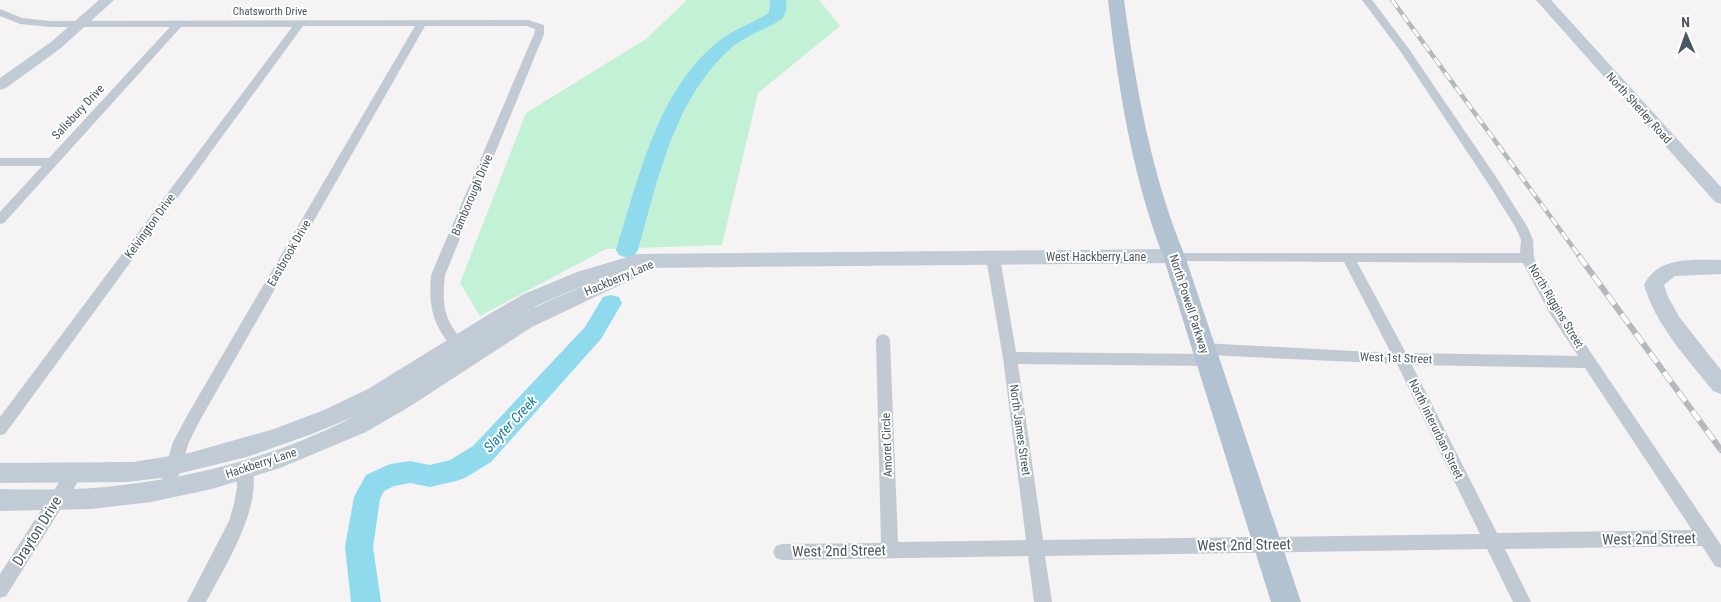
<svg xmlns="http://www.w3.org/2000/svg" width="1721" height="602" font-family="'Roboto Condensed',sans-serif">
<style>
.green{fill:#c3f1d5}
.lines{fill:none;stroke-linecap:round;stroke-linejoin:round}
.river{fill:#90daee;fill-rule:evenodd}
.street{fill:#c1cad2;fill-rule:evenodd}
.secondary{fill:#c1cbd6;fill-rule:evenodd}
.primary{fill:#b3c2d1;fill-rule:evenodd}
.rail-far1-casing{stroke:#b5b8bd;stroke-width:4.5}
.rail-casing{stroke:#b5b8bd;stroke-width:6}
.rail-far1{stroke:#fff;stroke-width:3;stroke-dasharray:9;stroke-linecap:butt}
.rail{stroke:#fff;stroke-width:4.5;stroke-dasharray:12;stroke-linecap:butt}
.labels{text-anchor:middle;stroke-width:4;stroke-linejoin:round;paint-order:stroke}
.far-street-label{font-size:11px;fill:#4a5661;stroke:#fff}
.street-label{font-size:12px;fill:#4a5661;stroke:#fff}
.water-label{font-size:14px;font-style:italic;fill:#0c7c9b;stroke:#fff}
.near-street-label{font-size:15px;fill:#4a5661;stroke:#fff}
</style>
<rect width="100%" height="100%" fill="#f5f3f3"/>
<path class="green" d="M 687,0 L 819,0 L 840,26 L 758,93 L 722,245 L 606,249 L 480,316 L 460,283 L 526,113 L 646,39 Z"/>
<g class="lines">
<path class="river" d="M 770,0 L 786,0 C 787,8 787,12 782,19 C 765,30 744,36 729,50 C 673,101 658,181 638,250 L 635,255 L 627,258 L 619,255 L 616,250 C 639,178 657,90 719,41 C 734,29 753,23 769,13 Z
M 611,295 L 619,297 L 622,303 L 601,339 L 491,462 L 465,478 L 456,481 L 430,487 L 410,483 L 394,486 L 384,491 L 380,499 L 373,547 L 381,602 L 351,602 L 345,547 L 354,497 L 366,475 L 390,464 L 410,461 L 430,465 L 450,460 L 473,446 L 585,327 L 603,297 Z"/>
<path class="street" d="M 1362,0 L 1372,0 L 1409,49 L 1498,180 L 1528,228 L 1533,240 L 1534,258 L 1560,307 L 1721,545 L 1721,568 L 1715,566 L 1702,546 L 1505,549 L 1531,602 L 1513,602 L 1487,549 L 1045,556 L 1052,602 L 1034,602 L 1028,556 L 782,560 L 776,558 L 773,552 L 776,546 L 782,544 L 881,543 L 876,340 L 878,336 L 883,334 L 888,336 L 890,340 L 898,542 L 1026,540 L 1003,358 L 986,258 L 988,255 L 998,255 L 1000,258 L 1016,352 L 1202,354 L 1198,353 L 1196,349 L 1198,345 L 1203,343 L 1391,353 L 1344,262 L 1174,261 L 1169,259 L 1167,256 L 1169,253 L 1520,253 L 1521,240 L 1516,228 L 1489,185 L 1401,52 ZM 1357,262 L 1523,263 L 1550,314 L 1578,356 L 1406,353 ZM 1209,355 L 1397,364 L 1480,534 L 1043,540 L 1018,364 L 1207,366 L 1212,364 L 1214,360 ZM 1412,365 L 1585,368 L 1692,530 L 1497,533 Z
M 0,9 L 22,18 L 50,21 L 528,20 L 544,25 L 544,34 L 445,275 C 443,293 442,313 453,328 C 458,336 466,342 470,350 L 468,354 L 463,356 L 458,354 C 434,328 428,310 431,275 L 534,34 L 535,29 L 527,26 L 425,26 L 199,422 L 189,442 L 173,494 L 167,496 L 161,494 L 159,489 L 173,442 L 188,414 L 415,26 L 303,26 L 5,434 L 0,435 L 0,417 L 292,27 L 181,27 L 4,223 L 0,224 L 0,212 L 42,166 L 0,166 L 0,158 L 49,158 L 170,27 L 50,27 L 20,24 L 0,16 Z
M 244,462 L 250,464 C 267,500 223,570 206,602 L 187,602 L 229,521 L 234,504 L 237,487 L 236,469 L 238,464 Z
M 75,465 L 81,467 L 83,472 L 81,477 L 6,596 L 0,598 L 0,574 L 69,467 Z"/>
<path class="secondary" d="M 99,0 L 114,0 L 61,48 L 6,88 L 0,90 L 0,78 L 51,42 Z
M 1536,0 L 1551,0 L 1721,187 L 1721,204 L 1715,202 Z
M 1174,249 L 1181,251 L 1184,256 L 1181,261 L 1174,263 L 642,268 L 644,270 L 641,275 L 532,327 L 409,407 L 366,432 L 280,468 L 212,489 L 151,502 L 91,509 L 0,511 L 0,489 C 35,490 71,490 106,487 C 191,479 278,456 353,417 L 312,434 L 247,457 L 161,478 L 127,482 L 0,483 L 0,463 L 133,462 L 189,453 L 274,429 L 324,410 L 368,389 L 491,313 L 524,294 L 577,272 L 638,254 ZM 603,277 L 531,309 L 470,346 L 538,305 Z
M 1721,260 L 1721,274 L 1675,276 L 1664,285 L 1668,297 L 1680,318 L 1721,370 L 1721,394 L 1713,391 C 1687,358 1656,326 1644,285 C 1658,256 1693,260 1721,260 Z"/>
<path class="primary" d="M 1108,0 L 1124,0 C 1136,87 1151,175 1185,256 L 1301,602 L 1271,602 L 1163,256 C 1132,175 1118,87 1108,0 Z"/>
<g class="rail-far1-casing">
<path id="rail-far1" d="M 1392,0 L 1580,257"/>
</g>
<g class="rail-casing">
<path id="rail" d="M 1579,256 L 1721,450"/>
</g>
<use href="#rail-far1" class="rail-far1"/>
<use href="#rail" class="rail"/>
</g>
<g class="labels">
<g class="far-street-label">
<text x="270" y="15">Chatsworth Drive</text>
</g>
<g class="street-label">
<text transform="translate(1639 108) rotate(48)" y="4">North Sherley Road</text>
<text transform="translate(78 112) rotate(-47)" y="4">Salisbury Drive</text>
<text transform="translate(472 195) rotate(-67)" y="4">Bamborough Drive</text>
<text transform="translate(150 226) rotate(-54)" y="4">Kelvington Drive</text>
<text transform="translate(289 253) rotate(-60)" y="4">Eastbrook Drive</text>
<text x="1096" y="261">West Hackberry Lane</text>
<text transform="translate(619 278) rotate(-23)" y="4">Hackberry Lane</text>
<text transform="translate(1189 304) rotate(72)" y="4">North Powell Parkway</text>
<text transform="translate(1556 306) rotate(59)" y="4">North Riggins Street</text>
<text transform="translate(1396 358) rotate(2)" y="4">West 1st Street</text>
<text transform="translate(1436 429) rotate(64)" y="4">North Interurban Street</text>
<text transform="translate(1020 430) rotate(82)" y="4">North James Street</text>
<text transform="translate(887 445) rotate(-92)" y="4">Amoret Circle</text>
<text transform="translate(261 463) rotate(-18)" y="4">Hackberry Lane</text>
</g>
<g class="water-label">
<text transform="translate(510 424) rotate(-47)" y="5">Slayter Creek</text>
</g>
<g class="near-street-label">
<text transform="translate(37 531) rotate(-58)" y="5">Drayton Drive</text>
<text transform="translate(1649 539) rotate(-1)" y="5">West 2nd Street</text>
<text transform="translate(1244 545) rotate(-1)" y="5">West 2nd Street</text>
<text transform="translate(839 551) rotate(-1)" y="5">West 2nd Street</text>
</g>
</g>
<g transform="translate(1686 35) rotate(358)" stroke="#ffffff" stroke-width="4" paint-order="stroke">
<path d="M0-4L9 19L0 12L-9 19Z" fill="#4a5661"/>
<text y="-8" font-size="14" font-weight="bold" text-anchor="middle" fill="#4a5661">N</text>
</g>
</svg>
